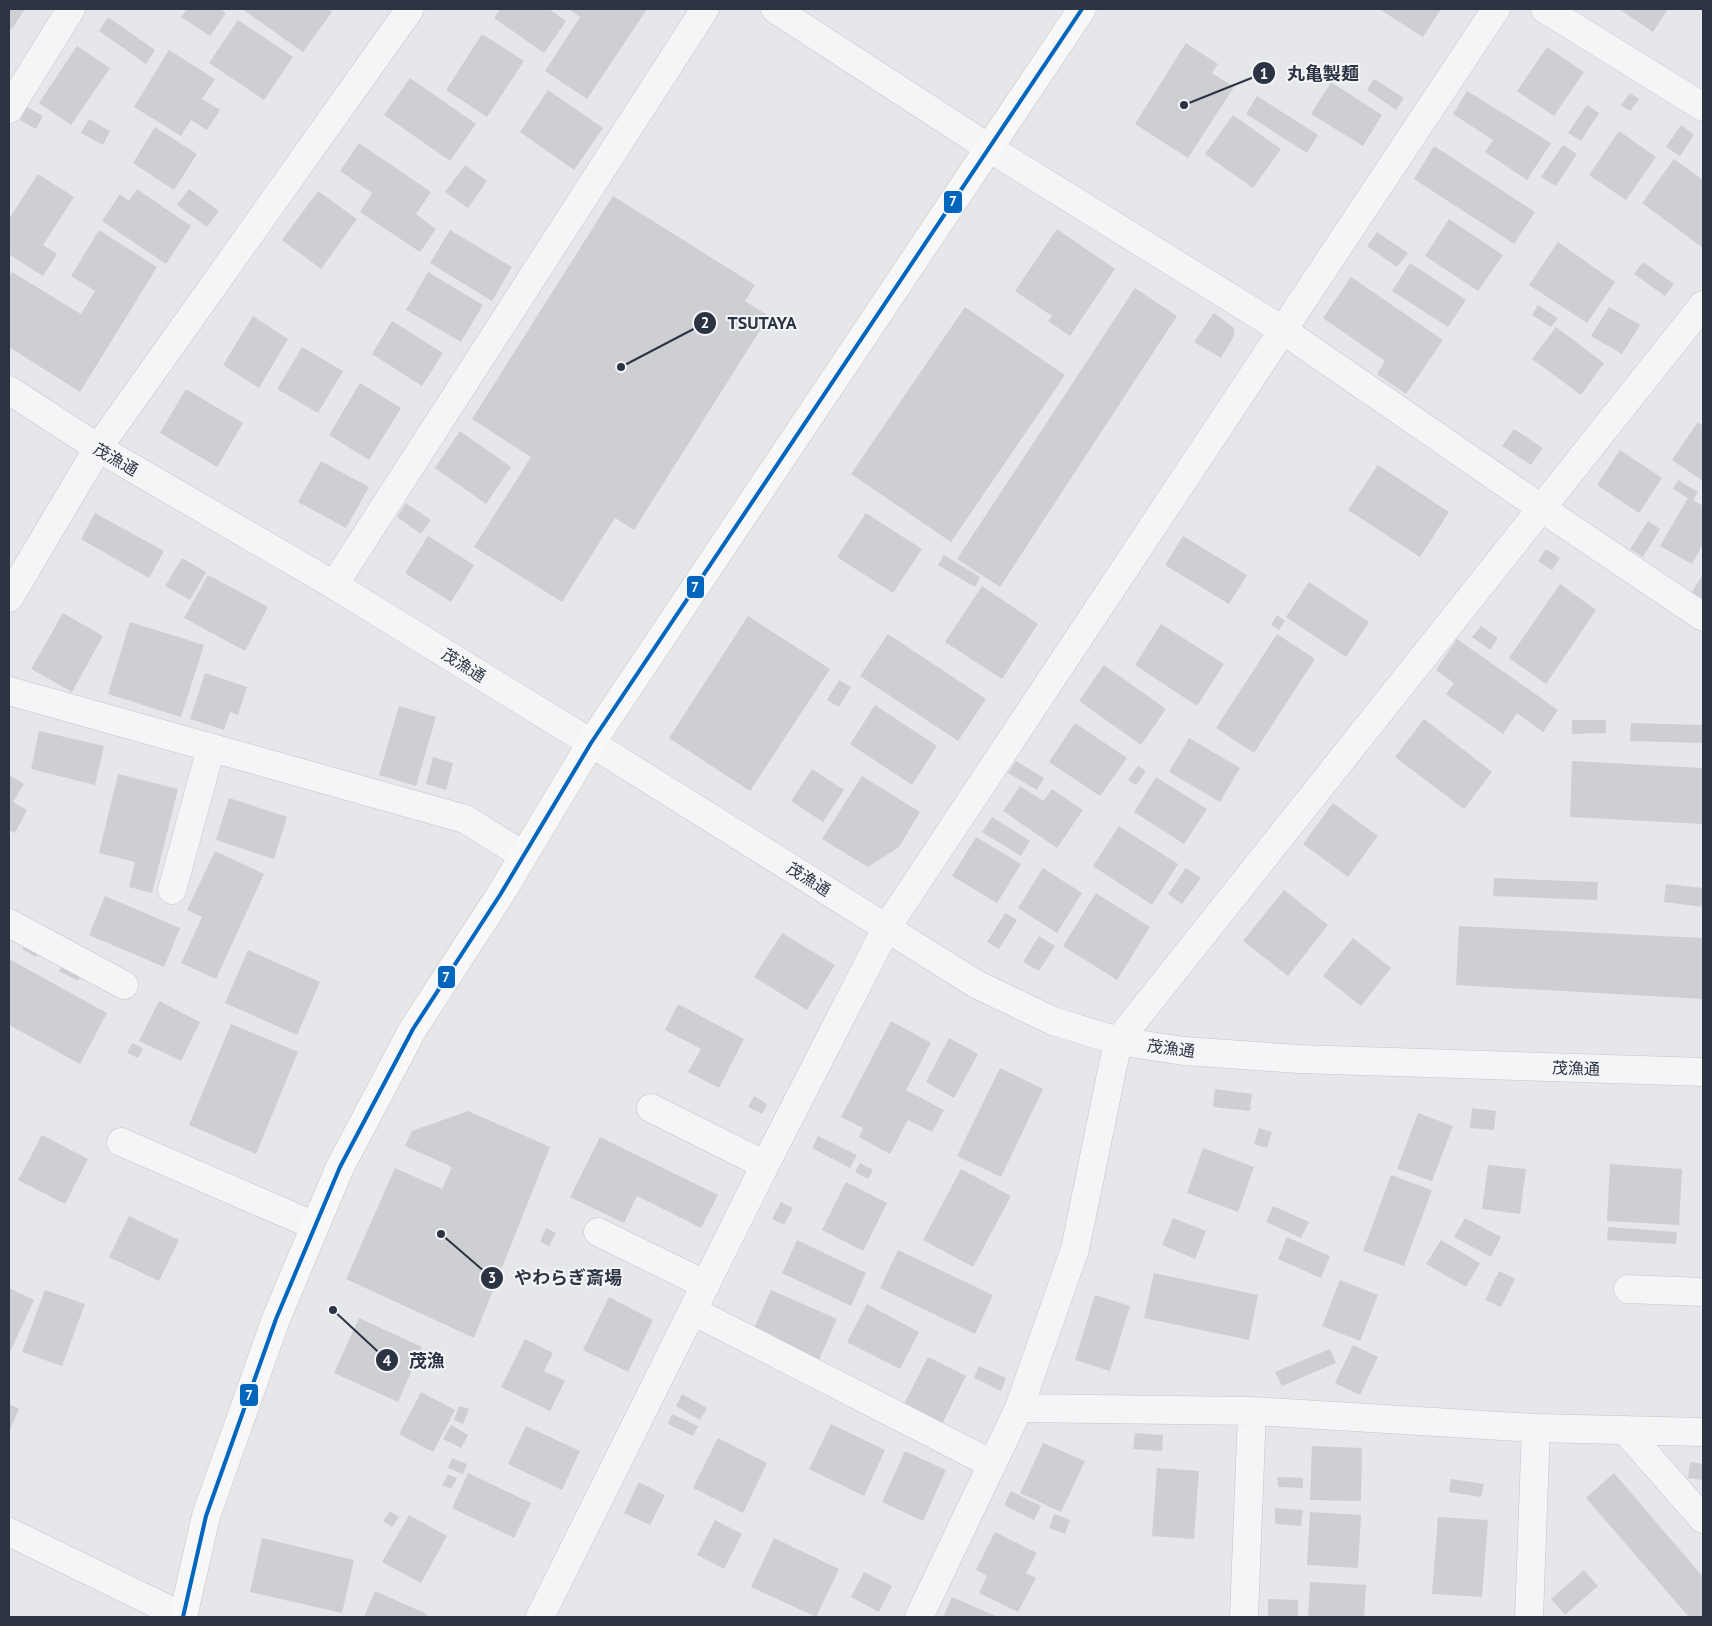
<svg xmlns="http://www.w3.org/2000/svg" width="1712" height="1626" font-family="'PT Sans','Noto Sans JP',sans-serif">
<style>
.building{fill:#cecfd2}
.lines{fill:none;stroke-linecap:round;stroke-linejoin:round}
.minor-casing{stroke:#c3c5c8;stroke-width:29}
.major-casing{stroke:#c2c4c7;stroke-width:29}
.minor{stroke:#f5f5f7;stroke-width:28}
.major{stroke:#f8f8f8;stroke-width:28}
.bus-1-casing{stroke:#f4f6f8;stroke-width:8}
.bus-1{stroke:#0065bd;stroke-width:4}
.labels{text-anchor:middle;stroke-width:4;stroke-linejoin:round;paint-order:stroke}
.street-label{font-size:16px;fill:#2c3343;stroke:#f4f6f8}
.leader{fill:none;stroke:#2c3343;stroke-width:2}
.callout-dot{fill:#2c3343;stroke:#f4f6f8;stroke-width:2}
.mark-label{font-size:15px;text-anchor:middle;font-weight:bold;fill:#fff}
.callout-label{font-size:18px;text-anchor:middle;font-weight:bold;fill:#2c3343;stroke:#f4f6f8;stroke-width:4;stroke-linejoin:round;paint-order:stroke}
.line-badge{stroke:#f4f6f8;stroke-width:2}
.badge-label{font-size:14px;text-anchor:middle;font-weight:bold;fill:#fff}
</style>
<rect width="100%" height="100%" fill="#e5e7ea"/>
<path class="building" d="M 9,9 L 25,9 L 12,29 L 9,27 Z
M 187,9 L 220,9 L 226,13 L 210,36 L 181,17 Z
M 242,9 L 328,9 L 332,12 L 303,52 Z
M 500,9 L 549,9 L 566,21 L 544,53 L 494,18 Z
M 569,9 L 647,9 L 587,99 L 545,71 L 580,17 Z
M 1379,9 L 1441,9 L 1423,37 Z
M 1619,9 L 1668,9 L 1653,32 Z
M 108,17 L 155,50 L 146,64 L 99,31 Z
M 238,20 L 293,57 L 264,100 L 209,63 Z
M 482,34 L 524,61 L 487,117 L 446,90 Z
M 1186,43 L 1218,64 L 1212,73 L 1234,87 L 1188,158 L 1135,124 Z
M 77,46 L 110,68 L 71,125 L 39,103 Z
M 1547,47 L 1584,72 L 1554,116 L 1517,91 Z
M 169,50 L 215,79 L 202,99 L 220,110 L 207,130 L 191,120 L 181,136 L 134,107 Z
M 410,78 L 476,124 L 450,161 L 384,115 Z
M 1374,79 L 1404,98 L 1396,110 L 1367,90 Z
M 1331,82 L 1382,115 L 1363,146 L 1311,114 Z
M 548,90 L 603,128 L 574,170 L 520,132 Z
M 1467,91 L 1551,143 L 1527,180 L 1485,152 L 1493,140 L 1453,114 Z
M 1630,93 L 1639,99 L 1630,111 L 1621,105 Z
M 1257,96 L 1318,135 L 1307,153 L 1246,114 Z
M 1587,105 L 1599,113 L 1581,141 L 1568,133 Z
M 27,107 L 43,116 L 36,129 L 20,120 Z
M 1233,115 L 1281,149 L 1253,188 L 1205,154 Z
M 89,119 L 110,131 L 103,145 L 81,133 Z
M 1681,125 L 1694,135 L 1680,156 L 1666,147 Z
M 155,127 L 197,154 L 174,190 L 133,163 Z
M 1619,131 L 1656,157 L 1626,200 L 1589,175 Z
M 359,143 L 431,192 L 416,214 L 436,229 L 420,252 L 360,212 L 372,193 L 340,171 Z
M 1563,145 L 1577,154 L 1556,186 L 1541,177 Z
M 1434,146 L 1535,212 L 1514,244 L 1414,179 Z
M 1674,159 L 1703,180 L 1703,248 L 1642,203 Z
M 465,165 L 487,181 L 468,208 L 445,192 Z
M 38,174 L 74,197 L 43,245 L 57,254 L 43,276 L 9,254 L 9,219 Z
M 137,189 L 191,226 L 166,264 L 102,221 L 120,194 L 129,201 Z
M 189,189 L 219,211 L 207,227 L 177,205 Z
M 318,191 L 357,219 L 321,269 L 282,240 Z
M 613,196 L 755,285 L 745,301 L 769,316 L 634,530 L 615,518 L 562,602 L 474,547 L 531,457 L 472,419 Z
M 1449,219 L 1503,255 L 1478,291 L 1425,256 Z
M 1057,229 L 1115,269 L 1070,336 L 1048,321 L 1052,316 L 1015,291 Z
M 99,230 L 157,267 L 80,392 L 9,347 L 9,278 L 12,272 L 81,314 L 95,291 L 71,276 Z
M 450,230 L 512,267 L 492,301 L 430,263 Z
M 1377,232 L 1408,253 L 1397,267 L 1367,246 Z
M 1558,242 L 1615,282 L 1587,323 L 1529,285 Z
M 1643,262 L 1674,284 L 1665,296 L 1634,274 Z
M 1410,263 L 1466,300 L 1448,327 L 1392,291 Z
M 428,272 L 483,305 L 461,342 L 406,310 Z
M 1351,277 L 1443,340 L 1406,394 L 1377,374 L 1385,361 L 1323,318 Z
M 1135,288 L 1177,316 L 1000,587 L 957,559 Z
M 1538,305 L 1558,318 L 1551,327 L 1532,315 Z
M 965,307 L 1065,375 L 951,542 L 851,474 Z
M 1609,307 L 1640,325 L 1622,354 L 1591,336 Z
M 1214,313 L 1234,328 L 1234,336 L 1221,358 L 1194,342 Z
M 253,316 L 288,339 L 259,388 L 223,365 Z
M 392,321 L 443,353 L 422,386 L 372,354 Z
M 1556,327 L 1604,363 L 1581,395 L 1532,359 Z
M 302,347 L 343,371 L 318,413 L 277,389 Z
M 360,383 L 401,408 L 369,460 L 329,435 Z
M 186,389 L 243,423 L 217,467 L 160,433 Z
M 1698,422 L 1703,426 L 1703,481 L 1672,460 Z
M 1514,429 L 1543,448 L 1531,465 L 1502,446 Z
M 460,431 L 511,467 L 486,504 L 435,468 Z
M 1620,450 L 1662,478 L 1639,513 L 1597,485 Z
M 321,461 L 369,487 L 346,528 L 298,502 Z
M 1378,465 L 1449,512 L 1420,557 L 1348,510 Z
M 1678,480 L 1698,492 L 1693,500 L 1703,506 L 1703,544 L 1692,564 L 1660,546 L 1688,498 L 1673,489 Z
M 406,503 L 431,520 L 421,534 L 397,517 Z
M 95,513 L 164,551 L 149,578 L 81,539 Z
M 866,513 L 922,549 L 893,593 L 837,557 Z
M 1648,521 L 1660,529 L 1643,557 L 1630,549 Z
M 428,536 L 474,565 L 451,602 L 405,573 Z
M 1183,536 L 1247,575 L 1229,604 L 1165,565 Z
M 1546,549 L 1560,558 L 1552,570 L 1538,561 Z
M 944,555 L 980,577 L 975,587 L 938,565 Z
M 182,558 L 206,572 L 190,600 L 165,586 Z
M 1703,574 L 1703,599 L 1692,592 Z
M 208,575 L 268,607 L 245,651 L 184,618 Z
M 1309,582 L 1369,622 L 1346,657 L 1286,617 Z
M 1560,584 L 1596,610 L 1546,684 L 1509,658 Z
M 982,586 L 1038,624 L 1002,679 L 945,642 Z
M 63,613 L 103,636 L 72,692 L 31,669 Z
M 1277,615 L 1285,621 L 1279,630 L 1271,625 Z
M 748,616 L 830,669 L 750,791 L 669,738 Z
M 130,622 L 204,645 L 181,717 L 108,694 Z
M 1161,624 L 1224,664 L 1197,706 L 1135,665 Z
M 1481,626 L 1498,638 L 1490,650 L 1472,637 Z
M 888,634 L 986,699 L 958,741 L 860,676 Z
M 1277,634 L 1315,659 L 1254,753 L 1216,728 Z
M 1457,639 L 1558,710 L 1543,732 L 1517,713 L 1503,734 L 1446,694 L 1454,683 L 1436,670 Z
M 1104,665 L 1166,709 L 1141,745 L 1079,701 Z
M 205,673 L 247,687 L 238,715 L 230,712 L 224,730 L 190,719 Z
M 839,680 L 851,687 L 839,707 L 827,700 Z
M 875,705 L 937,746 L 912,785 L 850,744 Z
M 399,706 L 436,717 L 416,786 L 379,775 Z
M 1424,719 L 1492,772 L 1464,809 L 1395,757 Z
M 1572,720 L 1606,720 L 1606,733 L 1572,734 Z
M 1075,723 L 1127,758 L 1100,796 L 1049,762 Z
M 1631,723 L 1703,725 L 1703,743 L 1630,741 Z
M 39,731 L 104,746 L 95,785 L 31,769 Z
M 1189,738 L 1240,768 L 1220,802 L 1169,772 Z
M 433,757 L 453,763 L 446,790 L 426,784 Z
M 1016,761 L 1044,778 L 1037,790 L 1008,773 Z
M 1572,761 L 1703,768 L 1703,824 L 1570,817 Z
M 1138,766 L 1146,771 L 1136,785 L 1128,780 Z
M 812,769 L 844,790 L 823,822 L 791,801 Z
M 118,774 L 178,789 L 152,893 L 129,887 L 135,862 L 99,853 Z
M 9,775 L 24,784 L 13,802 L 27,810 L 15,833 L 9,830 Z
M 862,776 L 920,812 L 899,847 L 868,867 L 822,839 Z
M 1156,777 L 1207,809 L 1184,844 L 1134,812 Z
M 1020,786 L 1043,801 L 1052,789 L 1083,810 L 1057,848 L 1003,811 Z
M 229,798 L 287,817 L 274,859 L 216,840 Z
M 1333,803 L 1378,836 L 1348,877 L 1303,844 Z
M 992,817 L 1030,841 L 1021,856 L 982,832 Z
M 1119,826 L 1178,864 L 1152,905 L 1093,866 Z
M 976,837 L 1021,864 L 997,903 L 952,876 Z
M 215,851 L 264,874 L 216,979 L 181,963 L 202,917 L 187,910 Z
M 1043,868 L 1082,893 L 1057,933 L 1018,908 Z
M 1186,868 L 1201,878 L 1182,904 L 1168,894 Z
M 1494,878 L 1598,882 L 1597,900 L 1493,896 Z
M 1666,884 L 1703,888 L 1703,907 L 1664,902 Z
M 1284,890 L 1328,925 L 1288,976 L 1243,941 Z
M 1096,893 L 1150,927 L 1117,980 L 1063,946 Z
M 105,896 L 180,928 L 164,967 L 89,935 Z
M 1005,913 L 1017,920 L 999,949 L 987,942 Z
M 1459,926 L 1703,938 L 1703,999 L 1456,985 Z
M 782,933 L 835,965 L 807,1010 L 754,977 Z
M 1039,936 L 1055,946 L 1039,971 L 1023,962 Z
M 1353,938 L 1391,968 L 1361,1006 L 1323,976 Z
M 28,940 L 41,948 L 36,957 L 22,949 Z
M 248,950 L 320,982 L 297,1035 L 225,1003 Z
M 9,959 L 107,1013 L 80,1064 L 9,1025 Z
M 66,959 L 84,969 L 78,981 L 59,971 Z
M 159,1001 L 200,1022 L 181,1061 L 139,1041 Z
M 678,1004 L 744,1039 L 719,1088 L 688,1072 L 701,1049 L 665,1030 Z
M 891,1021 L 931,1043 L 906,1090 L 944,1110 L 932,1132 L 908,1120 L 890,1154 L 859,1137 L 863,1128 L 841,1117 Z
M 231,1024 L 298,1052 L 256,1154 L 189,1125 Z
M 949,1038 L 978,1054 L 954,1098 L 926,1082 Z
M 132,1043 L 143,1048 L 138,1058 L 127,1053 Z
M 1000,1068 L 1043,1089 L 1001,1177 L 957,1156 Z
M 1215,1089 L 1252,1094 L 1250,1111 L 1213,1107 Z
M 754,1096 L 767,1104 L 762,1114 L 748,1107 Z
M 1472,1108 L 1496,1111 L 1494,1130 L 1470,1128 Z
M 468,1111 L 550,1147 L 474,1338 L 346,1279 L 395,1168 L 442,1189 L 452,1167 L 405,1146 L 412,1131 Z
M 1418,1113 L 1453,1126 L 1432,1181 L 1397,1169 Z
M 1259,1128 L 1272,1132 L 1267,1148 L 1254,1144 Z
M 42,1135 L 88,1159 L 65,1204 L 18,1180 Z
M 818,1136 L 857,1155 L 850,1168 L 812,1148 Z
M 600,1137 L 718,1195 L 701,1228 L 637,1196 L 624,1223 L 570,1197 Z
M 1203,1148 L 1254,1167 L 1238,1212 L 1187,1193 Z
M 860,1163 L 873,1170 L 868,1179 L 855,1172 Z
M 1610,1164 L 1682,1169 L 1679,1225 L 1607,1221 Z
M 1488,1165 L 1526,1169 L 1520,1214 L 1482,1209 Z
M 961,1169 L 1011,1196 L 973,1267 L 923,1240 Z
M 1391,1175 L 1432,1190 L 1404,1266 L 1363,1251 Z
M 846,1182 L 887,1203 L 863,1251 L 822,1230 Z
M 781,1202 L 793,1208 L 784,1225 L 772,1219 Z
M 1273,1206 L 1309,1222 L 1301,1238 L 1266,1222 Z
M 129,1216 L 179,1240 L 159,1281 L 109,1257 Z
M 1173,1218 L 1206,1231 L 1195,1259 L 1162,1245 Z
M 1465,1218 L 1501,1237 L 1491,1257 L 1454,1237 Z
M 1608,1227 L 1677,1232 L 1676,1244 L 1607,1240 Z
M 546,1228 L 556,1233 L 549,1246 L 540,1242 Z
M 1287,1237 L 1330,1256 L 1321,1278 L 1278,1259 Z
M 797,1240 L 866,1273 L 851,1306 L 782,1273 Z
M 1441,1240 L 1480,1263 L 1466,1287 L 1426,1264 Z
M 898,1250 L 993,1295 L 975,1334 L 880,1288 Z
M 1499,1271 L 1515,1279 L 1501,1307 L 1485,1300 Z
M 1154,1273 L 1258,1295 L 1249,1340 L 1144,1318 Z
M 1340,1280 L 1378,1295 L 1360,1341 L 1322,1326 Z
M 9,1288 L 34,1300 L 9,1354 Z
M 45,1290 L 85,1304 L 62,1366 L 22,1352 Z
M 771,1290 L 837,1319 L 818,1362 L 752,1333 Z
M 1095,1295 L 1130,1306 L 1110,1371 L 1075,1360 Z
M 609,1297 L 653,1320 L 628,1372 L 583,1350 Z
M 867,1304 L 919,1332 L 900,1369 L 847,1342 Z
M 359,1318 L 422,1347 L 398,1402 L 334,1373 Z
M 525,1339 L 553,1353 L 544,1371 L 565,1381 L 550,1411 L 501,1387 Z
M 1353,1345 L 1378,1357 L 1360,1395 L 1335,1383 Z
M 1330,1349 L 1336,1363 L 1282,1386 L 1275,1372 Z
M 928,1357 L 966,1376 L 940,1428 L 902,1408 Z
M 979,1366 L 1006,1378 L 1001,1391 L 974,1378 Z
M 421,1392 L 455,1410 L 433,1452 L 399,1434 Z
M 682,1394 L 707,1408 L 700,1420 L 676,1406 Z
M 9,1404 L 19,1409 L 9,1432 Z
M 459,1406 L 469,1409 L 463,1424 L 454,1420 Z
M 672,1414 L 698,1426 L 693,1436 L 668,1424 Z
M 831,1424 L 885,1450 L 864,1496 L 809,1469 Z
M 451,1425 L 468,1435 L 461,1448 L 443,1439 Z
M 526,1426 L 580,1451 L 562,1490 L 508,1464 Z
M 1135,1433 L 1163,1435 L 1162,1451 L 1133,1449 Z
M 718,1438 L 767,1463 L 743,1513 L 693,1488 Z
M 1043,1443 L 1085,1461 L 1061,1512 L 1020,1493 Z
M 1312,1446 L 1362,1448 L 1361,1501 L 1310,1500 Z
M 905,1451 L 946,1470 L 923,1521 L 882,1502 Z
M 452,1458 L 467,1464 L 463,1474 L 448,1468 Z
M 1690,1462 L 1703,1464 L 1703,1480 L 1688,1478 Z
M 1157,1468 L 1199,1471 L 1194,1539 L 1152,1536 Z
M 468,1473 L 531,1503 L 514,1538 L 452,1508 Z
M 1614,1473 L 1703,1577 L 1703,1617 L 1689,1617 L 1586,1498 Z
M 448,1474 L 457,1478 L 451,1489 L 442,1485 Z
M 1277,1477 L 1303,1478 L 1303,1488 L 1278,1487 Z
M 1451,1479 L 1484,1484 L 1481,1497 L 1449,1492 Z
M 639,1482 L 665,1495 L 650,1525 L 624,1513 Z
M 1011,1491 L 1041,1506 L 1034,1520 L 1004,1505 Z
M 1275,1508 L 1303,1510 L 1301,1526 L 1275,1524 Z
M 390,1511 L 399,1517 L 392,1527 L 383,1521 Z
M 1310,1512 L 1361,1515 L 1358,1568 L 1307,1565 Z
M 1054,1514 L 1070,1520 L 1065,1534 L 1049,1528 Z
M 409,1515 L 447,1536 L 421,1583 L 382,1562 Z
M 1438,1517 L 1488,1520 L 1482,1597 L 1432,1594 Z
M 715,1520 L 742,1534 L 724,1569 L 697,1555 Z
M 995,1532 L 1037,1553 L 1026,1573 L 1036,1578 L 1018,1612 L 979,1593 L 987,1576 L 976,1570 Z
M 262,1538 L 354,1560 L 342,1613 L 250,1592 Z
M 774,1538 L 839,1569 L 816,1617 L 751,1587 Z
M 1584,1570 L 1598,1586 L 1565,1615 L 1551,1599 Z
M 864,1572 L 892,1586 L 879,1612 L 851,1597 Z
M 1310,1582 L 1366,1585 L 1364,1617 L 1308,1617 Z
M 375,1591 L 427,1614 L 425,1617 L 364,1617 Z
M 952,1597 L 998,1617 L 943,1617 Z
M 1268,1599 L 1298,1600 L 1298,1617 L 1268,1617 Z"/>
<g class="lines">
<g class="minor-casing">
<path id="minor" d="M 775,9 L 989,148 L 1284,331 L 1541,508 L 1703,617
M 1545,9 L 1703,107
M 9,109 L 71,9
M 9,390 L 98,448 L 334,585 L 591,743 L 976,984 L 1053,1021 L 1118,1041 L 1184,1051 L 1299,1059 L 1703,1072
M 334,585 L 705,9
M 9,598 L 98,448 L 410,9
M 9,691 L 465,819 L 523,855
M 172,890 L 211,748
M 9,923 L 124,985
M 651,1108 L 765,1165
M 121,1142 L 315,1226
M 598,1232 L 706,1285
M 1628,1289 L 1703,1292
M 693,1311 L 992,1464
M 1019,1408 L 1252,1411 L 1536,1428 L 1703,1432
M 1625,1430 L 1703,1519
M 9,1532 L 184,1617
M 540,1617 L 765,1165 L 887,927 L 1496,9
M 919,1617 L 1019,1408 L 1075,1249 L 1118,1041 L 1703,305
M 1244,1617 L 1252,1411
M 1529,1617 L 1536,1428"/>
</g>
<g class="major-casing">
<path id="major" d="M 183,1617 L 206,1516 L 276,1319 L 340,1167 L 413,1029 L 500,895 L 591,743 L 1082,9"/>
</g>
<use href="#minor" class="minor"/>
<use href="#major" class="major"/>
<g class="bus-1-casing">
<path id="bus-1" d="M 183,1617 L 206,1516 L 276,1319 L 340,1167 L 413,1029 L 500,895 L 591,743 L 1082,9"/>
</g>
<use href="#bus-1" class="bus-1"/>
</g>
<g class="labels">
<g class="street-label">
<text transform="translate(116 459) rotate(30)" y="6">茂漁通</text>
<text transform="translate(464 665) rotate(32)" y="6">茂漁通</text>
<text transform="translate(809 879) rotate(32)" y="6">茂漁通</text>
<text transform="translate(1171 1048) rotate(7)" y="6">茂漁通</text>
<text transform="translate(1576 1068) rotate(2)" y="6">茂漁通</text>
</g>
</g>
<path class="leader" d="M1184 105L1264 73M621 367L705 323M441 1234L492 1278M333 1310L387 1360"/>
<g class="callout-dot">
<circle cx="1184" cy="105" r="5"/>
<circle cx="621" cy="367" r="5"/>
<circle cx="441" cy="1234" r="5"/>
<circle cx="333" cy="1310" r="5"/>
<circle cx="1264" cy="73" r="12"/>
<circle cx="705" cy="323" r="12"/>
<circle cx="492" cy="1278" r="12"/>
<circle cx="387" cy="1360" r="12"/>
</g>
<g class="mark-label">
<text x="1264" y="79">1</text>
<text x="705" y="328">2</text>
<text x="492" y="1283">3</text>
<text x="387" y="1366">4</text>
</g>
<g class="callout-label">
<text x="1323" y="80">丸亀製麺</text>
<text x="762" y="329">TSUTAYA</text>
<text x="568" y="1284">やわらぎ斎場</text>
<text x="427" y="1367">茂漁</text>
</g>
<g class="line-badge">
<rect x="943" y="190" width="20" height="24" rx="5" fill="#0065bd"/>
<rect x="686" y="575" width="19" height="24" rx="5" fill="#0065bd"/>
<rect x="437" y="965" width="19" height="24" rx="5" fill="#0065bd"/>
<rect x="239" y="1383" width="20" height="24" rx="5" fill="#0065bd"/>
</g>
<g class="badge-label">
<text x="953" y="206">7</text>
<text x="695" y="592">7</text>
<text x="446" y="982">7</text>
<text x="249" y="1400">7</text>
</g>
<rect width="1712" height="1626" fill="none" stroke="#2c3343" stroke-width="20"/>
</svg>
